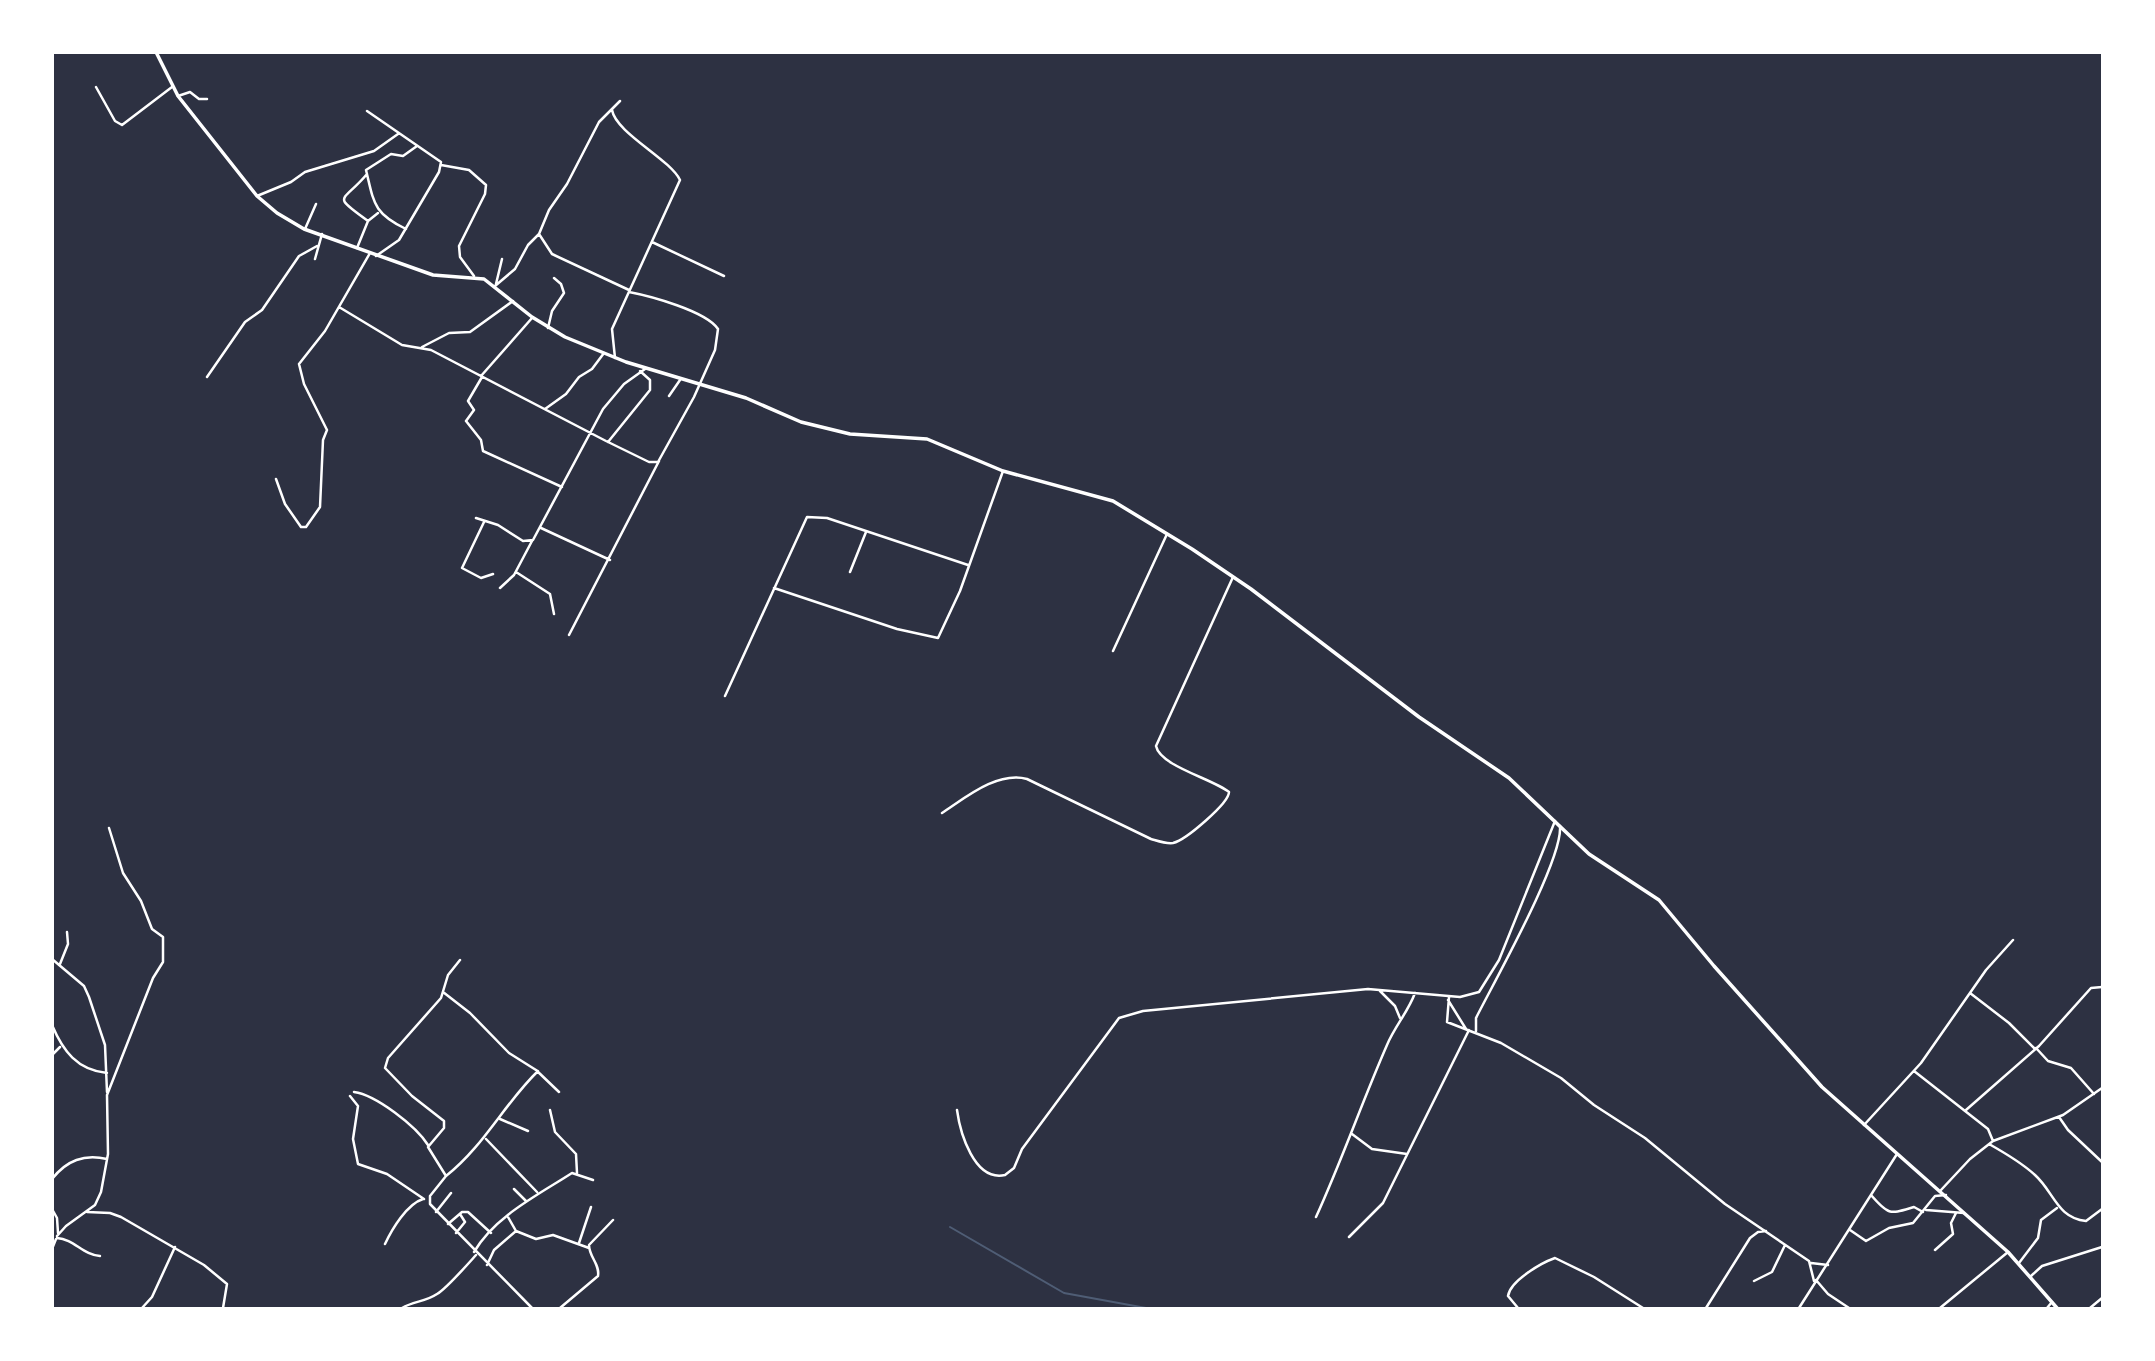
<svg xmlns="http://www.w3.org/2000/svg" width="2155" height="1361" font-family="'Sofia Sans Condensed',sans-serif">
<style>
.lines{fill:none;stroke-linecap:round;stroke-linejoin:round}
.stream{stroke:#4f5d75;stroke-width:2}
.minor{stroke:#fff;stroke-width:2.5}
.secondary{stroke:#fff;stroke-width:3.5}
</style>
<rect width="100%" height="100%" fill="#2d3142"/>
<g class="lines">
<path class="stream" d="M 950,1227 L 1064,1293 L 1146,1308"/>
<path class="minor" d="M 96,87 L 115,121 L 122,125 L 172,87
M 178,96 L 190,92 L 199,99 L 207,99
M 620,101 L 599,122 L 567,184 L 549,210 L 539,234 L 552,254 L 629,290
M 612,110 C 616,133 670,159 680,180 L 612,329 L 615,358
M 367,111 L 441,162 L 439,172 L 399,240 L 376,256
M 441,165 L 469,170 L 486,185 L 485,194 L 459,246 L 460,257 L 474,276
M 367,174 C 343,203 330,194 368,221
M 257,196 L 291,182 L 305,172 L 374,151 L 398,134
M 305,229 L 316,204
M 406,229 C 373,213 374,203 366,170 L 391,154 L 403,156 L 417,146
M 652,242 L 724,276
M 357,248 L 368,221 L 378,213
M 315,259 L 322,234
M 496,284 L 502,259
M 495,286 L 515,269 L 528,245 L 539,234
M 339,307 L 402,345 L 431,350 L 606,441 L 649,462 L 658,462 L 694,397 L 715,350 L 718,329 C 706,311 650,296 629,292
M 548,328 L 552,311 L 564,293 L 561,284 L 554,278
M 422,347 L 449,333 L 470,332 L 513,301
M 481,376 L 532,318
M 207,377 L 245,322 L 262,310 L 299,256 L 317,246
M 482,377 L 468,401 L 474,410 L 466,421 L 481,440 L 483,451 L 562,487
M 669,396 L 680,380
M 545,409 L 566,394 L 579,377 L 592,369 L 604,353
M 608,442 L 650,390 L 650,380 L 640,371
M 276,479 L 285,504 L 301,527 L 306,527 L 320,507 L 323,440 L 327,430 L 304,384 L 299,364 L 325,331 L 370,253
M 476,518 L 498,525 L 523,541 L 533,540 L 603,409 L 624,384 L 645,369
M 484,522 L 462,568 L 481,578 L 493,574
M 541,528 L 610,560
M 516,572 L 550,594 L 554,614
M 850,572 L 866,532
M 500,588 L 514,575 L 532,541
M 774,588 L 897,629 L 938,638 L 960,591 L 1003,471
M 569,635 L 659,461
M 1113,651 L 1167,534
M 725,696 L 807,517 L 827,518 L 968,565
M 942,813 C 965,798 997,771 1027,779 L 1151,839 C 1158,841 1166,844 1173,843 C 1186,840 1229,803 1229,792 C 1213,779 1160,766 1156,746 L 1233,577
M 52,959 L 84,986 L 89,997 L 105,1045 L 107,1092
M 460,960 L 448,975 L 441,998 L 388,1058 L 385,1068 L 412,1096 L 444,1121 L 444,1128 L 428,1147 L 446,1176 L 430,1196 L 430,1204 L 532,1308
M 60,964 L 68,944 L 67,932
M 1380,991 L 1395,1006 L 1400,1018
M 443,992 L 470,1013 L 509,1053 L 536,1070 L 559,1092
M 1970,993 L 2009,1023 L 2035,1049
M 1449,997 L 1447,1022 L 1501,1043 L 1561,1078 L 1594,1105 L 1645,1138 L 1725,1204 L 1809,1261 L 1814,1281
M 1448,1000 L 1466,1029
M 52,1025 C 63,1051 77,1070 107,1073
M 1476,1031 L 1476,1018 C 1494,982 1563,860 1560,826
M 2036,1048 L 2048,1061 L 2071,1068 L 2094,1094
M 52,1055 L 60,1047
M 1914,1071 L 1988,1129 L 1993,1141
M 354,1092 C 376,1095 416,1126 428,1145
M 350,1096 L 358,1106 L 353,1139 L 358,1164 L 387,1174 L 424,1199
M 550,1110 L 555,1132 L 576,1154 L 577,1173
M 957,1110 C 960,1132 974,1182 1005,1175 L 1014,1168 L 1022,1149 L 1119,1018 L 1143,1011 L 1368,989 L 1460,997 L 1479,992 L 1499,960 L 1555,821
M 1966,1110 L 2039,1046 L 2091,988 L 2102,987
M 2059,1117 L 2068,1130 L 2102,1162
M 500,1119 L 528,1131
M 1864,1125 L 1921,1063 L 1986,970 L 2013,940
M 1352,1134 L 1372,1149 L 1407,1154
M 486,1139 L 537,1192
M 1989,1144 C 2005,1153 2022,1163 2035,1175 C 2054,1192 2057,1218 2086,1221 L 2102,1209
M 446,1176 C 484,1146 504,1104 538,1071
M 52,1179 C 67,1160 84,1154 107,1159
M 514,1189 L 526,1201
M 1941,1190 L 1970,1159 L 1993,1141 L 2063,1115 L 2102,1088
M 1871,1195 C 1889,1216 1890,1214 1914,1207 L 1923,1212
M 52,1209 L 57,1218 L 58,1233
M 1926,1210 L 1964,1213
M 87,1212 L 110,1213 L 121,1217 L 204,1265 L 227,1284 L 223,1308
M 436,1212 L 451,1193
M 1316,1217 C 1342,1160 1362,1102 1387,1045 C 1395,1026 1408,1012 1415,993
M 448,1224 L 462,1212 L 468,1212 L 491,1233
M 1850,1230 L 1866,1241 L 1889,1228 L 1913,1223 L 1935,1196 L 1946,1195
M 516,1231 L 536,1239 L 553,1235 L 589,1248
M 456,1233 L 465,1222 L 460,1214
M 57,1236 L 66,1226 L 95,1205 L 101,1192 L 108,1154 L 107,1095 L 153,978 L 163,962 L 163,937 L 152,929 L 141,901 L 123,873 L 109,828
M 1349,1237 L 1383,1203 L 1469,1030
M 57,1238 C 74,1239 83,1255 100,1256
M 579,1243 L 591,1207
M 385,1244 C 392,1229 407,1204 423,1199
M 52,1249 L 56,1239
M 1935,1250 L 1953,1234 L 1951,1223 L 1956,1213
M 474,1252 C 495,1216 538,1195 572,1173 L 593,1180
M 1811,1263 L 1828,1265
M 2019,1263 L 2038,1238 L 2041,1220 L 2057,1208
M 487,1265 L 494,1250 L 516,1231 L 508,1217
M 2031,1276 L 2042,1266 L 2102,1247
M 1816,1280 L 1828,1294 L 1849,1308
M 1754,1281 L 1772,1272 L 1785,1245
M 142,1308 L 152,1297 L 175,1247
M 402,1308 C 414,1301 425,1302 437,1294 C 446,1289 467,1265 476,1255
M 560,1308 L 598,1276 C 600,1264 589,1257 589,1245 L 613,1220
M 1518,1308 L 1508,1296 C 1510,1281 1541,1263 1555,1258 L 1594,1277 L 1643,1308
M 1706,1308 L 1750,1238 L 1758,1232 L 1766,1231
M 1799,1308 L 1897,1154
M 1940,1308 L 2008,1252
M 2047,1308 L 2052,1302
M 2090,1308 L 2102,1298"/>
<path class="secondary" d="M 156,52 L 178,96 L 257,196 L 277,213 L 304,229 L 433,275 L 484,279 L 532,317 L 565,337 L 626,362 L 746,398 L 801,422 L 850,434 L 927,439 L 1003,471 L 1113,501 L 1192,549 L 1251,589 L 1419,717 L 1509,778 L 1589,854 L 1659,900 L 1714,966 L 1822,1087 L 2008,1252 L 2057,1308"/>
</g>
<rect width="2155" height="1361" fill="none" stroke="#ffffff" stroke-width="108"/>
</svg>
